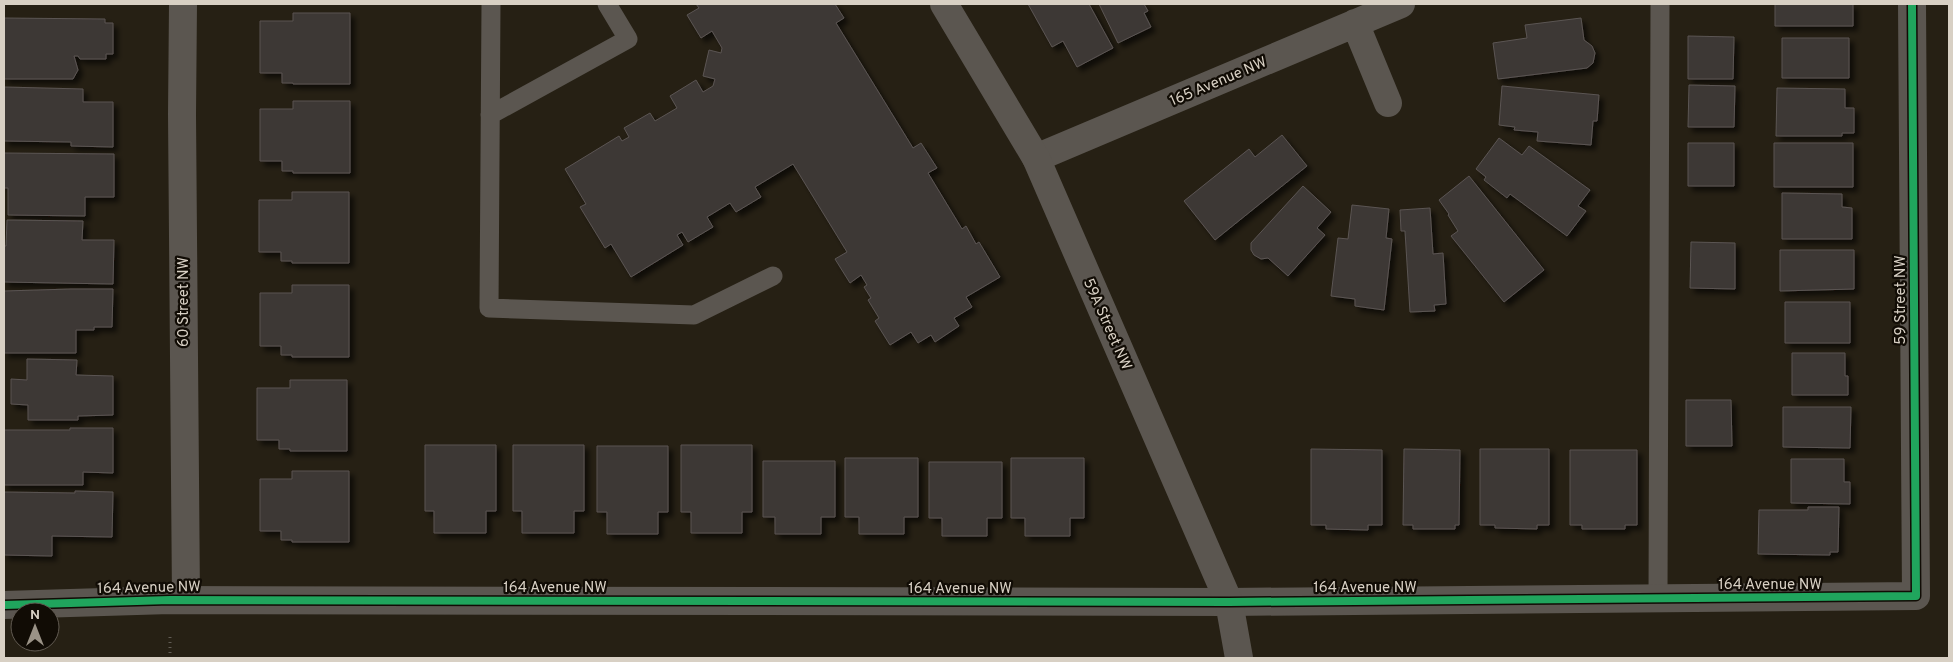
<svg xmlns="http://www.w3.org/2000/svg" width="1953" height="662" font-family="Overpass,sans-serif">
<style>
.building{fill:#3d3735;stroke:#5b5553;filter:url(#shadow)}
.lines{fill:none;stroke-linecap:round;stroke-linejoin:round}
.path{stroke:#615c55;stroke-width:3;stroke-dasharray:1 4;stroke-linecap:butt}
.service{stroke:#5b5650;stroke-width:19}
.minor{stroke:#5b5650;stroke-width:28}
.tertiary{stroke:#5b5650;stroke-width:28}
.cycleway-casing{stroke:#110c05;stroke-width:11}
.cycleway{stroke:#20a55d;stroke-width:8}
.labels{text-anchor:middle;stroke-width:4.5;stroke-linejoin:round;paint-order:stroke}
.street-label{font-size:15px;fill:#d8d0c4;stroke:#110c05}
</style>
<defs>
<filter id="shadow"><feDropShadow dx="4.5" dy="4.5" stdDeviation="2.5" flood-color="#0009"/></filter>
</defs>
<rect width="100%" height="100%" fill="#262014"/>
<path class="building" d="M 696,4 L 835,4 L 844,18 L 836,23 L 913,148 L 921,143 L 937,168 L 928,173 L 962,229 L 966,226 L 976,244 L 979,242 L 1000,277 L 966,297 L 972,307 L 954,318 L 959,326 L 935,342 L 931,335 L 918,343 L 911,332 L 890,345 L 875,321 L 879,318 L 868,300 L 871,298 L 864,287 L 867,285 L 861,275 L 850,283 L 835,259 L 847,252 L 793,164 L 755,187 L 761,197 L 736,212 L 730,203 L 707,217 L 713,227 L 688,242 L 682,232 L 677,235 L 683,245 L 631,277 L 611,244 L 605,248 L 580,207 L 586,204 L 565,169 L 619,136 L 622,141 L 629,137 L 624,128 L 650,113 L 655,121 L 677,108 L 670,96 L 696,80 L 703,92 L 713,86 L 715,79 L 703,76 L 709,50 L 721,53 L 722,48 L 712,31 L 701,38 L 687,15 L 699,8 Z
M 1028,4 L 1089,4 L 1113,48 L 1077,67 L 1063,41 L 1052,47 Z
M 1099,4 L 1144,4 L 1148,11 L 1144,13 L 1151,27 L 1118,43 Z
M 1775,4 L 1853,4 L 1853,26 L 1775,26 Z
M 293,13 L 350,13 L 350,84 L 293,84 L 293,83 L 282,83 L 282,73 L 260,73 L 260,21 L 293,21 Z
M 4,18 L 105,19 L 105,23 L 113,23 L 113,54 L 106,54 L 106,59 L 80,59 L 78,56 L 74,56 L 78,70 L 73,79 L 4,79 Z
M 1581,18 L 1584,40 L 1592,46 L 1595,53 L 1593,63 L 1587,68 L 1498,79 L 1493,43 L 1527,38 L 1525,25 Z
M 1688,36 L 1734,37 L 1733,79 L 1688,79 Z
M 1782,38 L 1849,38 L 1849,78 L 1782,78 Z
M 1689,85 L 1735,86 L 1734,127 L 1688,127 Z
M 1502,86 L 1599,95 L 1597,121 L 1593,121 L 1591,145 L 1537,141 L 1538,132 L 1514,130 L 1515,127 L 1499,125 Z
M 4,87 L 83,89 L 83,102 L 113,102 L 113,147 L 71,146 L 71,142 L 4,141 Z
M 1777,88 L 1845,89 L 1845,108 L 1854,108 L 1854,133 L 1842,133 L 1842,136 L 1776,136 Z
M 293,101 L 350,101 L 350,173 L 293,173 L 293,171 L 282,171 L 282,161 L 260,161 L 260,109 L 293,109 Z
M 1282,135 L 1307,166 L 1215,240 L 1184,201 L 1249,149 L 1255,157 Z
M 1499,138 L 1522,155 L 1529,146 L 1590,190 L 1578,206 L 1586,211 L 1567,236 L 1510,194 L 1507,198 L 1484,180 L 1486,177 L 1476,169 Z
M 1688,143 L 1734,143 L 1734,186 L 1688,186 Z
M 1774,143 L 1853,143 L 1853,187 L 1774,187 Z
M 4,153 L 114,154 L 114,197 L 85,197 L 85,216 L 8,215 L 8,188 L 4,188 Z
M 1469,176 L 1544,270 L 1504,302 L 1451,236 L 1458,231 L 1448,215 L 1449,214 L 1439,200 Z
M 1303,186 L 1331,212 L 1317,228 L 1325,235 L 1288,276 L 1268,258 L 1261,259 L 1254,255 L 1251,250 L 1251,243 Z
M 292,192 L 349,192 L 349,263 L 292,263 L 292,261 L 281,261 L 281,252 L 259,252 L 259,200 L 292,200 Z
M 1782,193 L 1842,194 L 1842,207 L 1852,208 L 1852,239 L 1782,239 Z
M 1352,205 L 1389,209 L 1386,238 L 1392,239 L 1384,310 L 1355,306 L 1355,299 L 1331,296 L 1338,238 L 1348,239 Z
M 1430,208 L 1433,254 L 1443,253 L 1446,304 L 1434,305 L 1435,311 L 1410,312 L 1405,231 L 1401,231 L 1400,210 Z
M 7,220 L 83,221 L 82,240 L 114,240 L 113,284 L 4,282 L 4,246 L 6,246 Z
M 1691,242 L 1735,243 L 1735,289 L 1690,288 Z
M 1780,250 L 1854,250 L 1854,289 L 1780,291 Z
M 292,285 L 349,285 L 349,357 L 292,357 L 292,355 L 281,355 L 281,346 L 260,346 L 260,293 L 292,293 Z
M 71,289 L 113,289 L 112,327 L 94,327 L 94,330 L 76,330 L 76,353 L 4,353 L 4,291 Z
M 1785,302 L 1850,302 L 1850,343 L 1785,343 Z
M 1792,353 L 1845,353 L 1845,376 L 1848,376 L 1848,395 L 1792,395 Z
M 27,359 L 77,360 L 76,375 L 113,376 L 113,415 L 78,416 L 78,420 L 28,420 L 28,405 L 11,404 L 11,379 L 27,380 Z
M 290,380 L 347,380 L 347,451 L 290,451 L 290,449 L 279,449 L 279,440 L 257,440 L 257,388 L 290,388 Z
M 1686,400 L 1731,400 L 1732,446 L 1686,446 Z
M 1783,407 L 1851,407 L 1850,448 L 1783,447 Z
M 70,428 L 113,428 L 113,473 L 83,472 L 83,485 L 4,485 L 4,430 L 70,430 Z
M 425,445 L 496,445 L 496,511 L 486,511 L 486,533 L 434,533 L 434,511 L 425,511 Z
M 513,445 L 584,445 L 584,511 L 574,511 L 574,533 L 522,533 L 522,511 L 513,511 Z
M 681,445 L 752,445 L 752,512 L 742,512 L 742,533 L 691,533 L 691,512 L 681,512 Z
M 597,446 L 668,446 L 668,512 L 658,512 L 658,534 L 607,534 L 607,512 L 597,512 Z
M 1311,449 L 1382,450 L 1382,525 L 1368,525 L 1368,530 L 1326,529 L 1326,525 L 1311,525 Z
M 1404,449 L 1460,450 L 1459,525 L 1455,525 L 1455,529 L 1413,529 L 1413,525 L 1403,525 Z
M 1480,449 L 1549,449 L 1549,525 L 1537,525 L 1537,529 L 1495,528 L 1495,525 L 1480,525 Z
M 1570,450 L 1637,450 L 1637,525 L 1625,525 L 1625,529 L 1582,529 L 1582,525 L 1570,525 Z
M 845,458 L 918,458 L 918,517 L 904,517 L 904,534 L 859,534 L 859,517 L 845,517 Z
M 1011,458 L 1084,458 L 1084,518 L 1070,518 L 1070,536 L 1025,536 L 1025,518 L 1011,518 Z
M 1791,459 L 1844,459 L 1844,482 L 1850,482 L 1850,504 L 1791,503 Z
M 763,461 L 835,461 L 835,517 L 821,517 L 821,534 L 775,534 L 775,517 L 763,517 Z
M 929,462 L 1002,462 L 1002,518 L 987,518 L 987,536 L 942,536 L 942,518 L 929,518 Z
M 292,471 L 349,471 L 349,542 L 292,542 L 292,540 L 281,540 L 281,531 L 260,531 L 260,479 L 292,479 Z
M 75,491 L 113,492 L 112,537 L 52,536 L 52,556 L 4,555 L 4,492 L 75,493 Z
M 1808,507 L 1839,507 L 1838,552 L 1830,552 L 1830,555 L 1758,554 L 1759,510 L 1808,510 Z"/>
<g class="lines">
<path class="path" d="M 170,658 L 170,634"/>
<path class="service" d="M 491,4 L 489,308 L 694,315 L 773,276
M 490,115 L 628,39 L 607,4
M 1658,598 L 1660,4"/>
<path class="minor" d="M 183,4 L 182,114 L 186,600
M 1355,23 L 1388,103
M 1036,158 L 1401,4
M 4,605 L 170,600 L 1229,602 L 1916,596 L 1912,4"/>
<path class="tertiary" d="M 944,4 L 1036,158 L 1229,602 L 1239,658"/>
<g class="cycleway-casing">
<path id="cycleway" d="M 4,605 L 170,600 L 1229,602 L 1916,596 L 1912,4"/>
</g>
<use href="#cycleway" class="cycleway"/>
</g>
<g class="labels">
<g class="street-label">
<text transform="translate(1218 81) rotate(-23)" y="5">165 Avenue NW</text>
<text transform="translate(1900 300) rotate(-90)" y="5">59 Street NW</text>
<text transform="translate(183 302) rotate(-90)" y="5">60 Street NW</text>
<text transform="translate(1108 324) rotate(66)" y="5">59A Street NW</text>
<text x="1770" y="589">164 Avenue NW</text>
<text transform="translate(149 587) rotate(-1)" y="5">164 Avenue NW</text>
<text x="555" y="592">164 Avenue NW</text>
<text x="1365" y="592">164 Avenue NW</text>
<text x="960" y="593">164 Avenue NW</text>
</g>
</g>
<rect width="1953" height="662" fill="none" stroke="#d8d0c4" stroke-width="10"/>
<g transform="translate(35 627)"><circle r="24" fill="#110c05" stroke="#615a51"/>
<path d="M0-4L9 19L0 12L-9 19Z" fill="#9a9286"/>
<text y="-8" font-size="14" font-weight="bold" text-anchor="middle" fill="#d8d0c4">N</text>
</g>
</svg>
